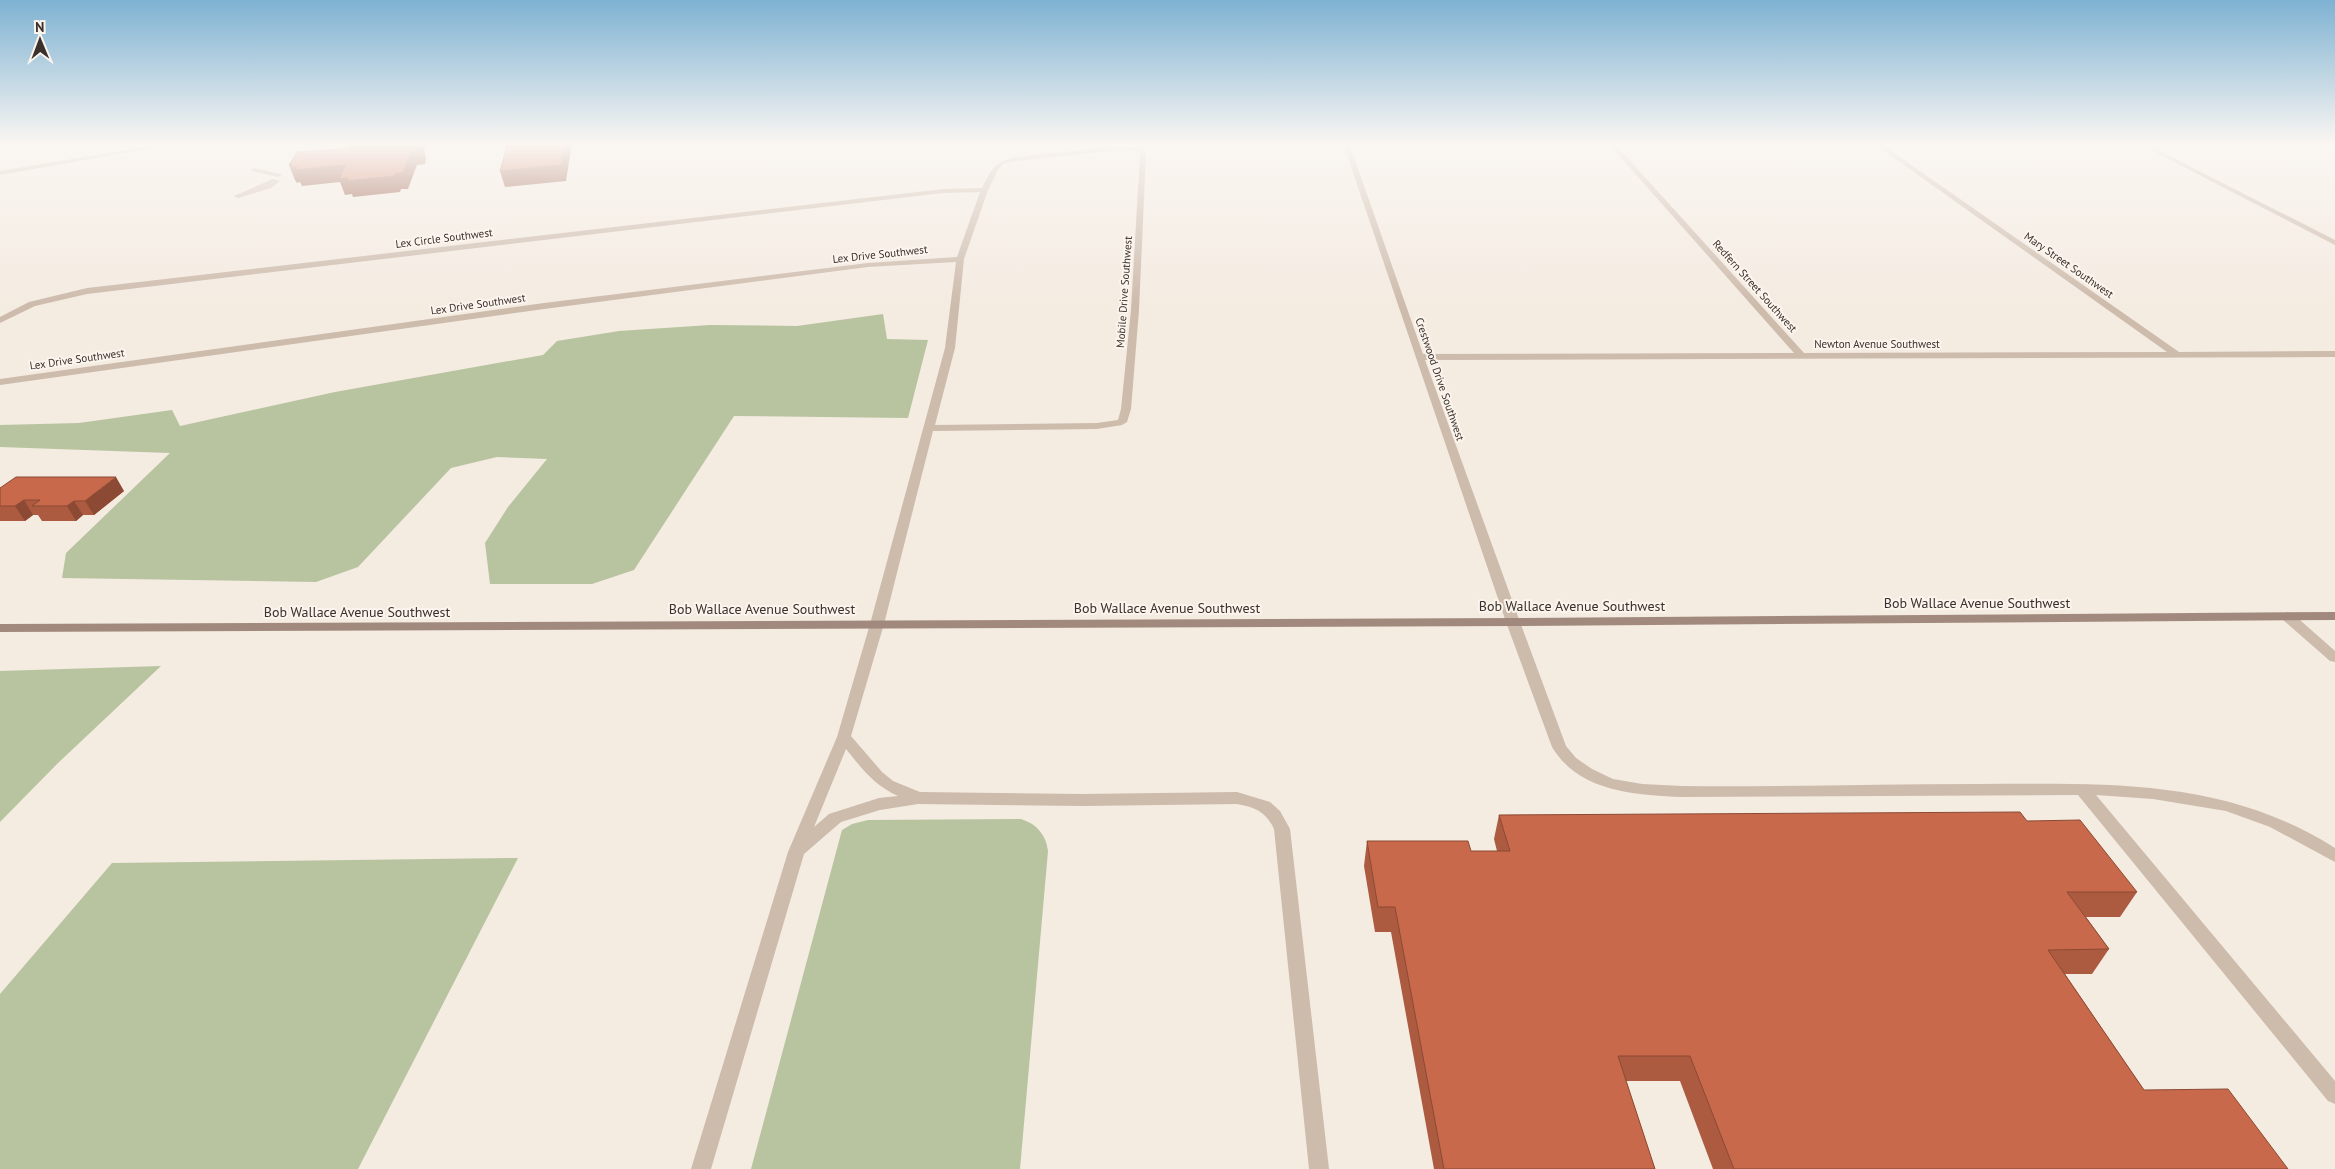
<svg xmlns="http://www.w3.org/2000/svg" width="2335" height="1169" font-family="'PT Sans',sans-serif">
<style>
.green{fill:#b8c4a0}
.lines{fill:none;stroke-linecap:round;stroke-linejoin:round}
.service{fill:#cdbbac;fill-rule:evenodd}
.minor{fill:#cdbbac;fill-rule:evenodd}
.secondary{fill:#a18a7d;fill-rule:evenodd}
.wall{fill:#ac5a40}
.shaded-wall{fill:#8c4a34}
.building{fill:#c8694b;stroke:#8c4a34}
.labels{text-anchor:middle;stroke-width:4;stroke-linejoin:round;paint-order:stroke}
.far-street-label{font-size:11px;fill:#3b302b;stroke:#fbf5ee}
.street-label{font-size:14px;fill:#3b302b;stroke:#fbf5ee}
</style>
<rect width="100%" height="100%" fill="#f4ebe1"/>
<path class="green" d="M 883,314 L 887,339 L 928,340 L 908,418 L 734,416 L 634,570 L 592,584 L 490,584 L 485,543 L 508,507 L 547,459 L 497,457 L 451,468 L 358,567 L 316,582 L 62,578 L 66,553 L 170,453 L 0,447 L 0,425 L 79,423 L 172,410 L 180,426 L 335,392 L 543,355 L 557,341 L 619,331 L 710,325 L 797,326 Z
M 161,666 L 57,764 L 0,822 L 0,671 Z
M 1021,819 C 1037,824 1046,835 1048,851 L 1020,1169 L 751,1169 L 842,830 L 852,824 L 868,820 Z
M 518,858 L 358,1169 L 0,1169 L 0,994 L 112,863 Z"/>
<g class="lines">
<path class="service" d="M 254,168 L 280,174 L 282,175 L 278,177 L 252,171 L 251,170 Z
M 273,179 L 280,181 L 271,188 L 238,198 L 234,196 Z
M 2287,612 L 2292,613 L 2335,651 L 2335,662 L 2330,661 L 2282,619 L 2281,616 Z
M 1513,618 L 1520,622 L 1566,746 L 1576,758 L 1592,769 L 1613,779 L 1642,784 L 1682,786 C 1780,787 1879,784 1977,784 C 2104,784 2223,777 2335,848 L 2335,862 L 2270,827 L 2226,811 L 2153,799 L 2096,795 L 2335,1081 L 2335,1104 L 2328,1101 L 2078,795 L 1682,797 C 1635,795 1579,792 1552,747 L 1506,622 Z
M 877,620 L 884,624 L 851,736 L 882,772 L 893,781 L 920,792 L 1083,794 L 1237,792 L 1270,802 L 1280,811 L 1290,829 L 1329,1169 L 1309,1169 L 1274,829 C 1266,812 1255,807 1237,804 L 1083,806 L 918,804 L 880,810 L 841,822 L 804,854 L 711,1169 L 691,1169 L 788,852 L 837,737 L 870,624 ZM 846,749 C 863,770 874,785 898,796 L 879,798 L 829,814 L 814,827 Z"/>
<path class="minor" d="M 168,143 L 181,143 L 0,175 L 0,171 Z
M 1343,143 L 1349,143 L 1423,354 L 1794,353 L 1608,143 L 1614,143 L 1804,353 L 2167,352 L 1873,143 L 1880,143 L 2179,352 L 2335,351 L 2335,357 L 1425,360 L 1520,622 L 1513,626 L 1506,622 Z
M 2137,143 L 2144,143 L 2335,240 L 2335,245 Z
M 1119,146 L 1143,148 L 1146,154 L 1139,310 L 1131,409 L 1127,422 L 1122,425 L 1097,429 L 933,431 L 884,624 L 877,628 L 870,624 L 945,348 L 956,262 L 868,267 L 544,309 L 0,385 L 0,379 L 544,303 L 868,263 L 957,257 L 980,192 L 943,193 L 87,294 L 35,306 L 0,323 L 0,317 L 29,302 L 87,288 L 943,189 L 982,188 C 992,169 993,163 1015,157 ZM 1119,150 L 1138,151 L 1140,154 L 1131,310 L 1121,409 L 1118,420 L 1097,423 L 935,425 L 955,348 L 964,259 L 988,190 L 998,170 L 1003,164 L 1016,161 Z"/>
<path class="secondary" d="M 2335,612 L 2335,620 L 1513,626 L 0,632 L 0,624 L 1513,618 Z"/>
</g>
<path class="wall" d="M 0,488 L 124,491 L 94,515 L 83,515 L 76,521 L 42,521 L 38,515 L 33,515 L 25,521 L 0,521 Z
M 1499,815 L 2027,821 L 2137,892 L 2120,917 L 2086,917 L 2109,949 L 2092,974 L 2065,974 L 2144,1090 L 2288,1169 L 1713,1169 L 1680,1081 L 1626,1081 L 1655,1169 L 1434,1169 L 1391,932 L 1375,932 L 1364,866 L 1367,841 L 1471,851 L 1497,851 L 1494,839 Z"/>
<path class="shaded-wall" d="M 416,143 L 425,143 L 424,149 L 426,157 L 425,164 L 417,165 L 408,189 L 401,189 L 400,192 L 353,197 L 352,194 L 345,195 L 340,182 L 302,186 L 300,182 L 297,183 L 295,180 L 289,165 L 346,165 L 396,173 L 412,150 Z
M 565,143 L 572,143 L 566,181 L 505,187 L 500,171 Z
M 116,477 L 124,491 L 94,515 L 85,501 Z
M 24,500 L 33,515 L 25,521 L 15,506 Z
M 74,501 L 83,515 L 76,521 L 67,506 Z"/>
<path class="building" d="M 357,143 L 421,143 L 420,149 L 412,150 L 403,173 L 396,173 L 394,176 L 347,181 L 348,178 L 339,179 L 346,165 L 295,170 L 297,167 L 291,167 L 292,164 L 289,165 L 297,152 L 346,149 Z
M 508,143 L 565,143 L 562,165 L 500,171 Z
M 16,477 L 116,477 L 85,501 L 74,501 L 67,506 L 32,506 L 40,500 L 24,500 L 15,506 L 0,506 L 0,488 Z
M 2020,812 L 2027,821 L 2080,820 L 2137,892 L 2067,892 L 2109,949 L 2048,950 L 2144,1090 L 2228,1089 L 2288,1169 L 1734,1169 L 1690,1056 L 1618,1056 L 1655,1169 L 1444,1169 L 1395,907 L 1378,907 L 1367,841 L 1468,841 L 1471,851 L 1510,851 L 1499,815 Z"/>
<linearGradient id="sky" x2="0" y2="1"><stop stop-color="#7eb2d2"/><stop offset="0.47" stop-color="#faf6f2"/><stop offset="1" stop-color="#faf6f2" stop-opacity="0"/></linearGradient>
<rect width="2335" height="306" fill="url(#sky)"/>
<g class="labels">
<g class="far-street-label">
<text transform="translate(444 238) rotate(-7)" y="4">Lex Circle Southwest</text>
<text transform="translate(880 254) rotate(-6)" y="4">Lex Drive Southwest</text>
<text transform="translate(2069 265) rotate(35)" y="4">Mary Street Southwest</text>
<text transform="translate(1755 286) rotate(48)" y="4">Redfern Street Southwest</text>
<text transform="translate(1124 292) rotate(-86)" y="4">Mobile Drive Southwest</text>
<text transform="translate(478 304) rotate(-8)" y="4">Lex Drive Southwest</text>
<text x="1877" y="348">Newton Avenue Southwest</text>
<text transform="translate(77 359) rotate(-8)" y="4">Lex Drive Southwest</text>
<text transform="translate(1440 379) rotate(71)" y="4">Crestwood Drive Southwest</text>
</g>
<g class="street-label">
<text x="1977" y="608">Bob Wallace Avenue Southwest</text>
<text x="1572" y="611">Bob Wallace Avenue Southwest</text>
<text x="1167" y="613">Bob Wallace Avenue Southwest</text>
<text x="762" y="614">Bob Wallace Avenue Southwest</text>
<text x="357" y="617">Bob Wallace Avenue Southwest</text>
</g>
</g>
<g transform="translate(40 40) rotate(359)" stroke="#fbf5ee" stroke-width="4" paint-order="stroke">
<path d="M0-4L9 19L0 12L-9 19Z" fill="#3b302b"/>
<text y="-8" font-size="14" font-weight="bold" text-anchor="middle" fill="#3b302b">N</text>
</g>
</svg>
